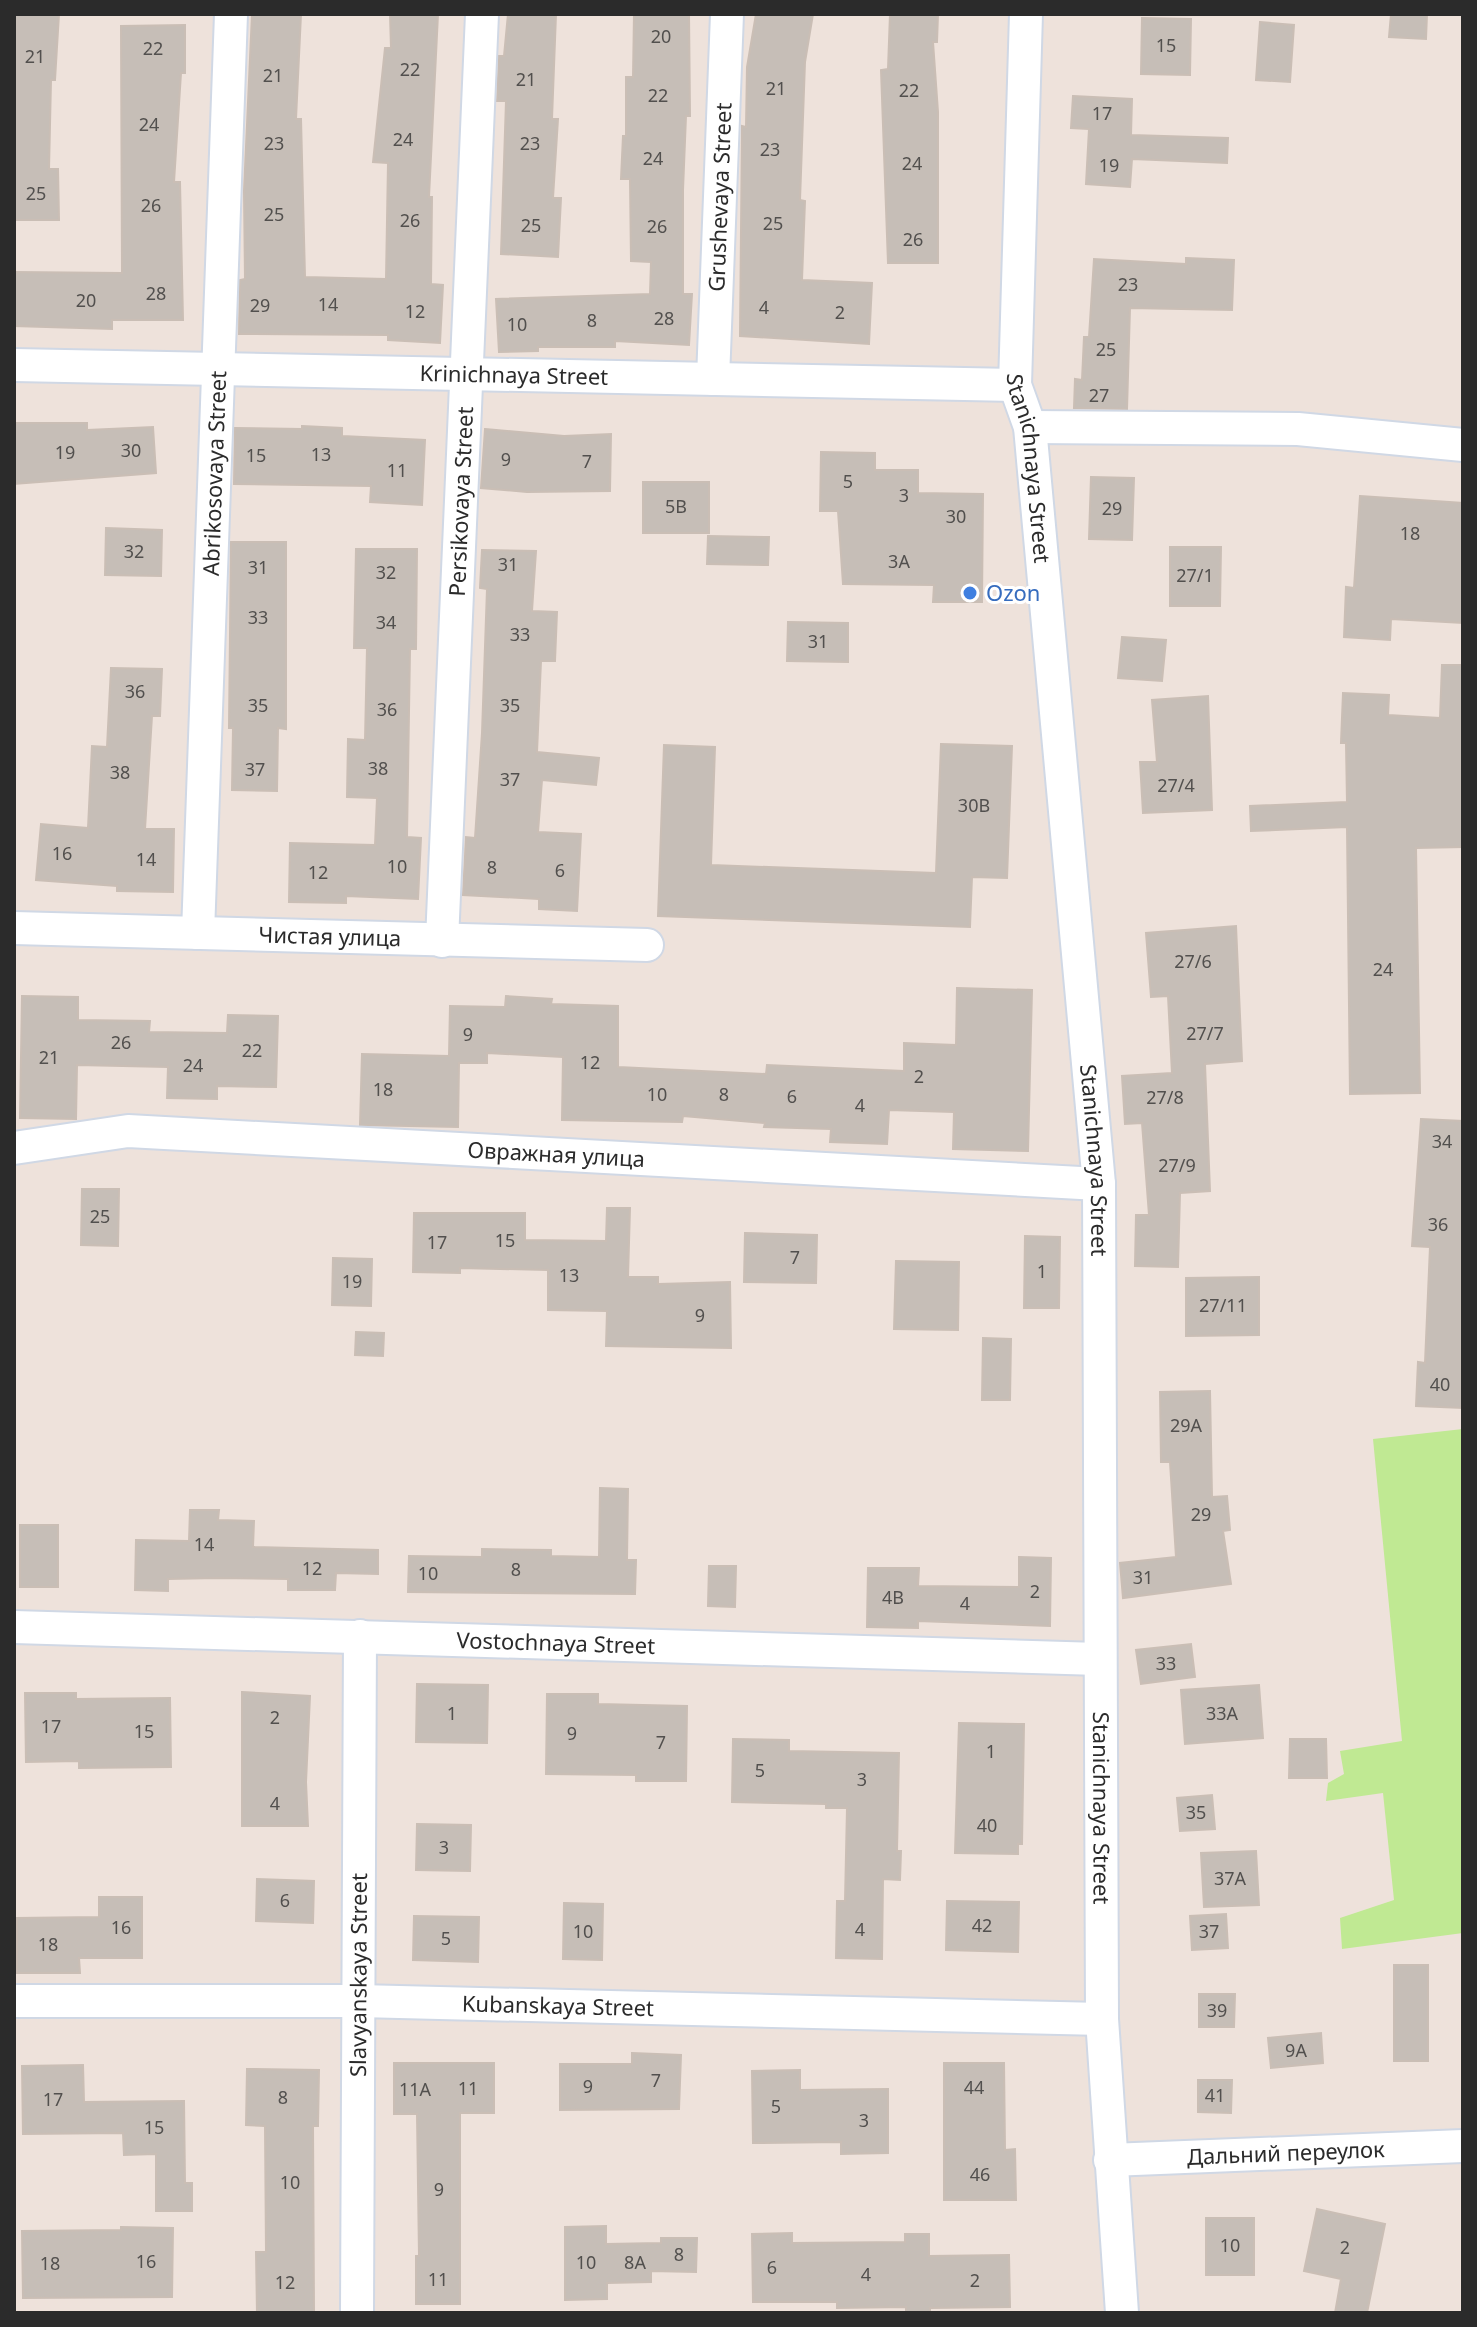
<svg xmlns="http://www.w3.org/2000/svg" width="1477" height="2327" font-family="'Noto Sans',sans-serif">
<style>
.green{fill:#c0e993}
.building{fill:#c6beb7;stroke:#cabeb5;stroke-width:2}
.lines{fill:none;stroke-linecap:round;stroke-linejoin:round}
.minor-casing{stroke:#d0d8e5;stroke-width:36}
.minor{stroke:#fff;stroke-width:32}
.shop-dot{fill:#3f7fe0;stroke:#fff;stroke-width:3}
.labels{text-anchor:middle;stroke-width:6;stroke-linejoin:round;paint-order:stroke}
.number-label{font-size:18px;fill:#52504e}
.street-label{font-size:22px;fill:#2b2b2b;stroke:#fff}
.shop-label{font-size:22px;fill:#366cbe;stroke:#fff;text-anchor:start}
</style>
<rect width="100%" height="100%" fill="#eee2db"/>
<path class="green" d="M 1463,1429 L 1463,1933 L 1342,1949 L 1340,1918 L 1394,1900 L 1383,1793 L 1326,1801 L 1328,1783 L 1344,1774 L 1340,1751 L 1402,1741 L 1373,1439 Z"/>
<path class="building" d="M 14,14 L 59,14 L 55,80 L 51,80 L 49,169 L 58,169 L 59,220 L 14,220 Z
M 252,14 L 301,14 L 296,119 L 301,119 L 305,277 L 386,279 L 388,163 L 373,162 L 385,48 L 391,48 L 390,14 L 438,14 L 429,197 L 432,197 L 431,284 L 443,285 L 440,343 L 388,340 L 388,335 L 239,334 L 240,280 L 245,279 L 244,191 Z
M 508,14 L 556,14 L 552,119 L 558,119 L 553,198 L 561,198 L 558,257 L 501,254 L 506,101 L 497,101 L 499,56 L 504,56 Z
M 634,14 L 689,14 L 690,116 L 686,116 L 683,190 L 683,294 L 692,294 L 689,345 L 615,341 L 615,347 L 538,347 L 538,351 L 499,352 L 496,299 L 650,294 L 651,262 L 631,261 L 630,179 L 621,179 L 623,136 L 626,136 L 626,77 L 633,77 Z
M 756,14 L 813,14 L 805,62 L 800,200 L 805,201 L 802,280 L 872,283 L 869,344 L 740,336 L 742,126 L 746,127 L 747,67 Z
M 890,14 L 938,14 L 937,42 L 933,42 L 938,112 L 938,263 L 888,263 L 881,70 L 888,69 Z
M 1391,14 L 1427,14 L 1426,39 L 1389,37 Z
M 1142,18 L 1191,19 L 1190,75 L 1141,74 Z
M 1260,22 L 1294,25 L 1290,82 L 1256,80 Z
M 185,25 L 185,73 L 181,73 L 174,182 L 180,182 L 183,320 L 112,320 L 112,329 L 14,326 L 14,272 L 122,273 L 121,26 Z
M 1073,96 L 1132,99 L 1131,135 L 1228,138 L 1227,163 L 1132,159 L 1130,187 L 1086,184 L 1089,129 L 1071,128 Z
M 1186,258 L 1234,260 L 1232,310 L 1130,308 L 1127,409 L 1074,408 L 1075,379 L 1082,380 L 1084,337 L 1089,337 L 1094,259 L 1186,264 Z
M 14,423 L 87,423 L 87,430 L 153,427 L 156,473 L 14,484 Z
M 302,426 L 342,428 L 342,436 L 425,440 L 422,505 L 370,502 L 371,486 L 234,484 L 235,428 L 302,429 Z
M 485,429 L 564,436 L 611,434 L 610,491 L 527,492 L 481,488 Z
M 821,452 L 875,453 L 875,470 L 918,470 L 918,493 L 983,494 L 982,602 L 933,602 L 934,585 L 843,584 L 838,511 L 820,511 Z
M 1091,477 L 1134,478 L 1132,540 L 1089,539 Z
M 643,482 L 709,482 L 709,533 L 643,533 Z
M 1360,496 L 1463,503 L 1463,623 L 1391,619 L 1390,640 L 1344,637 L 1346,587 L 1354,588 Z
M 106,528 L 162,530 L 161,576 L 105,575 Z
M 708,536 L 769,537 L 768,565 L 707,564 Z
M 231,542 L 286,542 L 286,729 L 278,728 L 277,791 L 232,790 L 233,728 L 229,728 Z
M 1170,547 L 1221,547 L 1220,606 L 1170,606 Z
M 356,549 L 417,549 L 416,649 L 410,649 L 407,837 L 421,838 L 418,899 L 346,896 L 346,903 L 289,902 L 290,843 L 375,845 L 377,798 L 347,797 L 348,739 L 365,740 L 367,648 L 354,648 Z
M 482,550 L 536,551 L 532,611 L 557,612 L 555,661 L 541,661 L 537,752 L 599,758 L 596,785 L 542,780 L 538,832 L 581,834 L 577,911 L 539,909 L 539,899 L 463,895 L 466,837 L 475,838 L 482,733 L 487,589 L 480,588 Z
M 788,622 L 848,623 L 848,662 L 787,661 Z
M 1122,637 L 1166,640 L 1162,681 L 1118,678 Z
M 1442,665 L 1463,665 L 1463,847 L 1416,848 L 1420,1093 L 1350,1094 L 1347,827 L 1251,831 L 1250,806 L 1347,802 L 1346,743 L 1341,743 L 1343,693 L 1389,695 L 1388,715 L 1440,718 Z
M 111,668 L 162,669 L 160,716 L 152,716 L 145,829 L 174,829 L 173,892 L 117,891 L 117,886 L 36,880 L 41,824 L 88,828 L 92,746 L 107,747 Z
M 1208,696 L 1212,810 L 1143,813 L 1140,762 L 1157,762 L 1152,700 Z
M 941,744 L 1012,746 L 1007,878 L 972,877 L 970,927 L 658,916 L 664,745 L 715,747 L 711,865 L 936,873 Z
M 1236,926 L 1242,1061 L 1205,1064 L 1210,1191 L 1180,1193 L 1178,1267 L 1135,1266 L 1136,1215 L 1149,1215 L 1142,1123 L 1125,1124 L 1122,1076 L 1172,1073 L 1168,996 L 1151,997 L 1146,933 Z
M 957,988 L 1032,990 L 1028,1151 L 953,1149 L 954,1112 L 889,1110 L 887,1144 L 830,1142 L 831,1129 L 764,1127 L 765,1123 L 683,1116 L 682,1122 L 562,1120 L 563,1057 L 487,1053 L 487,1063 L 459,1063 L 458,1127 L 360,1125 L 362,1054 L 449,1056 L 450,1006 L 505,1007 L 506,996 L 552,999 L 551,1004 L 618,1006 L 618,1067 L 766,1074 L 767,1065 L 904,1071 L 904,1043 L 956,1045 Z
M 22,996 L 78,997 L 78,1020 L 150,1021 L 149,1032 L 227,1033 L 228,1015 L 278,1016 L 276,1087 L 217,1086 L 217,1099 L 167,1098 L 168,1067 L 77,1065 L 76,1119 L 20,1118 Z
M 1421,1119 L 1463,1121 L 1463,1408 L 1416,1406 L 1418,1362 L 1425,1363 L 1430,1247 L 1412,1246 Z
M 82,1189 L 119,1189 L 118,1246 L 81,1245 Z
M 607,1208 L 630,1208 L 628,1277 L 658,1277 L 658,1284 L 730,1282 L 731,1348 L 606,1346 L 607,1311 L 548,1310 L 548,1270 L 460,1268 L 460,1273 L 413,1272 L 414,1213 L 525,1213 L 525,1240 L 606,1241 Z
M 745,1233 L 817,1235 L 816,1283 L 744,1282 Z
M 1025,1236 L 1060,1237 L 1059,1308 L 1024,1308 Z
M 333,1258 L 372,1259 L 371,1306 L 332,1305 Z
M 896,1261 L 959,1262 L 958,1330 L 894,1329 Z
M 1259,1277 L 1259,1335 L 1186,1336 L 1186,1278 Z
M 356,1332 L 384,1333 L 383,1356 L 355,1355 Z
M 983,1338 L 1011,1339 L 1010,1400 L 982,1400 Z
M 1210,1391 L 1212,1497 L 1227,1496 L 1230,1530 L 1223,1531 L 1231,1584 L 1123,1598 L 1120,1563 L 1176,1557 L 1170,1462 L 1161,1462 L 1160,1392 Z
M 600,1488 L 628,1489 L 627,1560 L 636,1560 L 635,1594 L 408,1592 L 409,1556 L 482,1557 L 482,1549 L 551,1550 L 551,1556 L 599,1557 Z
M 190,1510 L 219,1510 L 218,1520 L 254,1521 L 253,1547 L 378,1550 L 378,1574 L 336,1573 L 335,1590 L 288,1590 L 288,1579 L 217,1578 L 168,1579 L 168,1591 L 135,1590 L 136,1540 L 189,1541 Z
M 20,1525 L 58,1525 L 58,1587 L 20,1587 Z
M 1019,1557 L 1051,1558 L 1050,1626 L 918,1621 L 918,1628 L 867,1627 L 868,1568 L 919,1568 L 918,1586 L 1019,1587 Z
M 709,1566 L 736,1566 L 735,1607 L 708,1606 Z
M 1191,1644 L 1195,1677 L 1141,1684 L 1136,1650 Z
M 417,1684 L 488,1685 L 487,1743 L 416,1742 Z
M 1259,1685 L 1263,1738 L 1185,1744 L 1181,1690 Z
M 242,1692 L 310,1696 L 306,1782 L 308,1826 L 242,1826 Z
M 25,1693 L 76,1693 L 76,1699 L 170,1698 L 171,1767 L 79,1768 L 79,1761 L 26,1762 Z
M 547,1694 L 598,1694 L 598,1704 L 687,1706 L 686,1781 L 636,1781 L 636,1775 L 546,1774 Z
M 959,1723 L 1024,1724 L 1022,1844 L 1018,1844 L 1018,1854 L 955,1853 Z
M 733,1739 L 789,1740 L 789,1751 L 899,1753 L 897,1851 L 901,1851 L 900,1880 L 883,1879 L 882,1959 L 836,1958 L 837,1901 L 845,1901 L 847,1808 L 826,1808 L 826,1804 L 732,1802 Z
M 1290,1739 L 1326,1739 L 1327,1778 L 1289,1778 Z
M 1212,1795 L 1215,1829 L 1180,1831 L 1177,1798 Z
M 417,1824 L 471,1825 L 470,1871 L 416,1870 Z
M 1256,1851 L 1259,1905 L 1204,1907 L 1201,1853 Z
M 257,1879 L 314,1881 L 313,1923 L 256,1921 Z
M 99,1897 L 142,1897 L 142,1958 L 79,1958 L 80,1973 L 17,1973 L 17,1918 L 99,1917 Z
M 947,1901 L 1019,1902 L 1018,1952 L 946,1950 Z
M 564,1903 L 603,1904 L 602,1960 L 563,1959 Z
M 1226,1914 L 1228,1948 L 1192,1950 L 1190,1916 Z
M 414,1916 L 479,1917 L 478,1962 L 413,1960 Z
M 1394,1965 L 1428,1965 L 1428,2061 L 1394,2061 Z
M 1199,1994 L 1235,1994 L 1234,2027 L 1199,2027 Z
M 1321,2033 L 1323,2063 L 1271,2068 L 1268,2038 Z
M 632,2053 L 681,2055 L 679,2109 L 560,2110 L 560,2064 L 632,2064 Z
M 394,2063 L 494,2063 L 494,2113 L 460,2113 L 460,2304 L 416,2304 L 416,2256 L 419,2256 L 417,2114 L 394,2114 Z
M 944,2063 L 1004,2063 L 1005,2150 L 1015,2149 L 1016,2200 L 944,2200 Z
M 83,2065 L 84,2102 L 184,2101 L 185,2183 L 192,2183 L 192,2211 L 156,2211 L 156,2154 L 124,2155 L 123,2133 L 23,2134 L 22,2066 Z
M 247,2069 L 319,2070 L 318,2126 L 313,2126 L 314,2313 L 257,2313 L 256,2252 L 266,2252 L 265,2126 L 246,2125 Z
M 800,2070 L 800,2090 L 888,2089 L 888,2153 L 841,2154 L 841,2142 L 753,2143 L 752,2071 Z
M 1198,2080 L 1232,2080 L 1231,2113 L 1198,2112 Z
M 1317,2209 L 1385,2224 L 1367,2313 L 1335,2313 L 1341,2279 L 1304,2271 Z
M 1206,2218 L 1254,2218 L 1254,2275 L 1206,2275 Z
M 606,2226 L 606,2244 L 661,2243 L 661,2238 L 697,2238 L 696,2272 L 651,2271 L 651,2282 L 607,2283 L 607,2299 L 565,2300 L 565,2227 Z
M 121,2227 L 173,2228 L 172,2297 L 23,2298 L 22,2231 L 121,2230 Z
M 792,2233 L 792,2243 L 905,2242 L 905,2234 L 929,2234 L 929,2256 L 1009,2255 L 1010,2307 L 930,2308 L 930,2313 L 906,2313 L 906,2307 L 837,2308 L 837,2302 L 753,2302 L 752,2234 Z"/>
<g class="lines">
<g class="minor-casing">
<g id="minor">
<path id="s1" d="M 1026,14 L 1015,385 L 1030,427 L 1099,1184 L 1102,2019 L 1122,2313"/>
<path id="s2" d="M 14,365 L 1015,385"/>
<path id="s3" d="M 713,379 L 727,14"/>
<path d="M 1030,427 L 1298,429 L 1463,445"/>
<path id="s4" d="M 14,928 L 647,945"/>
<path id="s5" d="M 198,933 L 231,14"/>
<path id="s6" d="M 442,941 L 482,14"/>
<path id="s7" d="M 14,1148 L 128,1131 L 1099,1184"/>
<path id="s8" d="M 14,1627 L 1099,1659"/>
<path id="s9" d="M 14,2001 L 359,2001 L 1102,2019"/>
<path id="s10" d="M 1110,2160 L 1463,2146"/>
<path id="s11" d="M 357,2313 L 360,1636"/>
</g>
</g>
<use href="#minor" class="minor"/>
</g>
<circle class="shop-dot" cx="970" cy="593" r="8"/>
<g class="labels">
<g class="number-label">
<text x="661" y="43">20</text>
<text x="1166" y="52">15</text>
<text x="153" y="55">22</text>
<text x="35" y="63">21</text>
<text x="410" y="76">22</text>
<text x="273" y="82">21</text>
<text x="526" y="86">21</text>
<text x="776" y="95">21</text>
<text x="909" y="97">22</text>
<text x="658" y="102">22</text>
<text x="1102" y="120">17</text>
<text x="149" y="131">24</text>
<text x="403" y="146">24</text>
<text x="274" y="150">23</text>
<text x="530" y="150">23</text>
<text x="770" y="156">23</text>
<text x="653" y="165">24</text>
<text x="912" y="170">24</text>
<text x="1109" y="172">19</text>
<text x="36" y="200">25</text>
<text x="151" y="212">26</text>
<text x="274" y="221">25</text>
<text x="410" y="227">26</text>
<text x="773" y="230">25</text>
<text x="531" y="232">25</text>
<text x="657" y="233">26</text>
<text x="913" y="246">26</text>
<text x="1128" y="291">23</text>
<text x="156" y="300">28</text>
<text x="86" y="307">20</text>
<text x="328" y="311">14</text>
<text x="260" y="312">29</text>
<text x="764" y="314">4</text>
<text x="415" y="318">12</text>
<text x="840" y="319">2</text>
<text x="664" y="325">28</text>
<text x="592" y="327">8</text>
<text x="517" y="331">10</text>
<text x="1106" y="356">25</text>
<text x="1099" y="402">27</text>
<text x="131" y="457">30</text>
<text x="65" y="459">19</text>
<text x="321" y="461">13</text>
<text x="256" y="462">15</text>
<text x="506" y="466">9</text>
<text x="587" y="468">7</text>
<text x="397" y="477">11</text>
<text x="848" y="488">5</text>
<text x="904" y="502">3</text>
<text x="676" y="513">5В</text>
<text x="1112" y="515">29</text>
<text x="956" y="523">30</text>
<text x="1410" y="540">18</text>
<text x="134" y="558">32</text>
<text x="899" y="568">3А</text>
<text x="508" y="571">31</text>
<text x="258" y="574">31</text>
<text x="386" y="579">32</text>
<text x="1195" y="582">27/1</text>
<text x="258" y="624">33</text>
<text x="386" y="629">34</text>
<text x="520" y="641">33</text>
<text x="818" y="648">31</text>
<text x="135" y="698">36</text>
<text x="258" y="712">35</text>
<text x="510" y="712">35</text>
<text x="387" y="716">36</text>
<text x="378" y="775">38</text>
<text x="255" y="776">37</text>
<text x="120" y="779">38</text>
<text x="510" y="786">37</text>
<text x="1176" y="792">27/4</text>
<text x="974" y="812">30В</text>
<text x="62" y="860">16</text>
<text x="146" y="866">14</text>
<text x="397" y="873">10</text>
<text x="492" y="874">8</text>
<text x="560" y="877">6</text>
<text x="318" y="879">12</text>
<text x="1193" y="968">27/6</text>
<text x="1383" y="976">24</text>
<text x="1205" y="1040">27/7</text>
<text x="468" y="1041">9</text>
<text x="121" y="1049">26</text>
<text x="252" y="1057">22</text>
<text x="49" y="1064">21</text>
<text x="590" y="1069">12</text>
<text x="193" y="1072">24</text>
<text x="919" y="1083">2</text>
<text x="383" y="1096">18</text>
<text x="657" y="1101">10</text>
<text x="724" y="1101">8</text>
<text x="792" y="1103">6</text>
<text x="1165" y="1104">27/8</text>
<text x="860" y="1112">4</text>
<text x="1442" y="1148">34</text>
<text x="1177" y="1172">27/9</text>
<text x="100" y="1223">25</text>
<text x="1438" y="1231">36</text>
<text x="505" y="1247">15</text>
<text x="437" y="1249">17</text>
<text x="795" y="1264">7</text>
<text x="1042" y="1278">1</text>
<text x="569" y="1282">13</text>
<text x="352" y="1288">19</text>
<text x="1223" y="1312">27/11</text>
<text x="700" y="1322">9</text>
<text x="1440" y="1391">40</text>
<text x="1186" y="1432">29А</text>
<text x="1201" y="1521">29</text>
<text x="204" y="1551">14</text>
<text x="312" y="1575">12</text>
<text x="516" y="1576">8</text>
<text x="428" y="1580">10</text>
<text x="1143" y="1584">31</text>
<text x="1035" y="1598">2</text>
<text x="893" y="1604">4В</text>
<text x="965" y="1610">4</text>
<text x="1166" y="1670">33</text>
<text x="452" y="1720">1</text>
<text x="1222" y="1720">33А</text>
<text x="275" y="1724">2</text>
<text x="51" y="1733">17</text>
<text x="144" y="1738">15</text>
<text x="572" y="1740">9</text>
<text x="661" y="1749">7</text>
<text x="991" y="1758">1</text>
<text x="760" y="1777">5</text>
<text x="862" y="1786">3</text>
<text x="275" y="1810">4</text>
<text x="1196" y="1819">35</text>
<text x="987" y="1832">40</text>
<text x="444" y="1854">3</text>
<text x="1230" y="1885">37А</text>
<text x="285" y="1907">6</text>
<text x="982" y="1932">42</text>
<text x="121" y="1934">16</text>
<text x="860" y="1936">4</text>
<text x="583" y="1938">10</text>
<text x="1209" y="1938">37</text>
<text x="446" y="1945">5</text>
<text x="48" y="1951">18</text>
<text x="1217" y="2017">39</text>
<text x="1296" y="2057">9А</text>
<text x="656" y="2087">7</text>
<text x="588" y="2093">9</text>
<text x="974" y="2094">44</text>
<text x="468" y="2095">11</text>
<text x="415" y="2096">11А</text>
<text x="1215" y="2102">41</text>
<text x="283" y="2104">8</text>
<text x="53" y="2106">17</text>
<text x="776" y="2113">5</text>
<text x="864" y="2127">3</text>
<text x="154" y="2134">15</text>
<text x="980" y="2181">46</text>
<text x="290" y="2189">10</text>
<text x="439" y="2196">9</text>
<text x="1230" y="2252">10</text>
<text x="1345" y="2254">2</text>
<text x="679" y="2261">8</text>
<text x="146" y="2268">16</text>
<text x="586" y="2269">10</text>
<text x="635" y="2269">8А</text>
<text x="50" y="2270">18</text>
<text x="772" y="2274">6</text>
<text x="866" y="2281">4</text>
<text x="438" y="2286">11</text>
<text x="975" y="2287">2</text>
<text x="285" y="2289">12</text>
</g>
<g class="street-label">
<text dy="8" stroke="none"><textPath href="#s3" startOffset="182">Grushevaya Street</textPath></text>
<text dy="8" stroke="none"><textPath href="#s2" startOffset="500">Krinichnaya Street</textPath></text>
<text dy="8" stroke="none"><textPath href="#s1" startOffset="456">Stanichnaya Street</textPath></text>
<text dy="8" stroke="none"><textPath href="#s5" startOffset="460">Abrikosovaya Street</textPath></text>
<text dy="8" stroke="none"><textPath href="#s6" startOffset="440">Persikovaya Street</textPath></text>
<text dy="8" stroke="none"><textPath href="#s4" startOffset="316">Чистая улица</textPath></text>
<text dy="8" stroke="none"><textPath href="#s7" startOffset="544">Овражная улица</textPath></text>
<text dy="8" stroke="none"><textPath href="#s1" startOffset="1152">Stanichnaya Street</textPath></text>
<text dy="8" stroke="none"><textPath href="#s8" startOffset="542">Vostochnaya Street</textPath></text>
<text dy="8" stroke="none"><textPath href="#s1" startOffset="1800">Stanichnaya Street</textPath></text>
<text dy="8" stroke="none"><textPath href="#s11" startOffset="338">Slavyanskaya Street</textPath></text>
<text dy="8" stroke="none"><textPath href="#s9" startOffset="544">Kubanskaya Street</textPath></text>
<text dy="8" stroke="none"><textPath href="#s10" startOffset="176">Дальний переулок</textPath></text>
</g>
<g class="shop-label">
<text x="986" y="601">Ozon</text>
</g>
</g>
<rect width="1477" height="2327" fill="none" stroke="#2b2b2b" stroke-width="32"/>
</svg>
